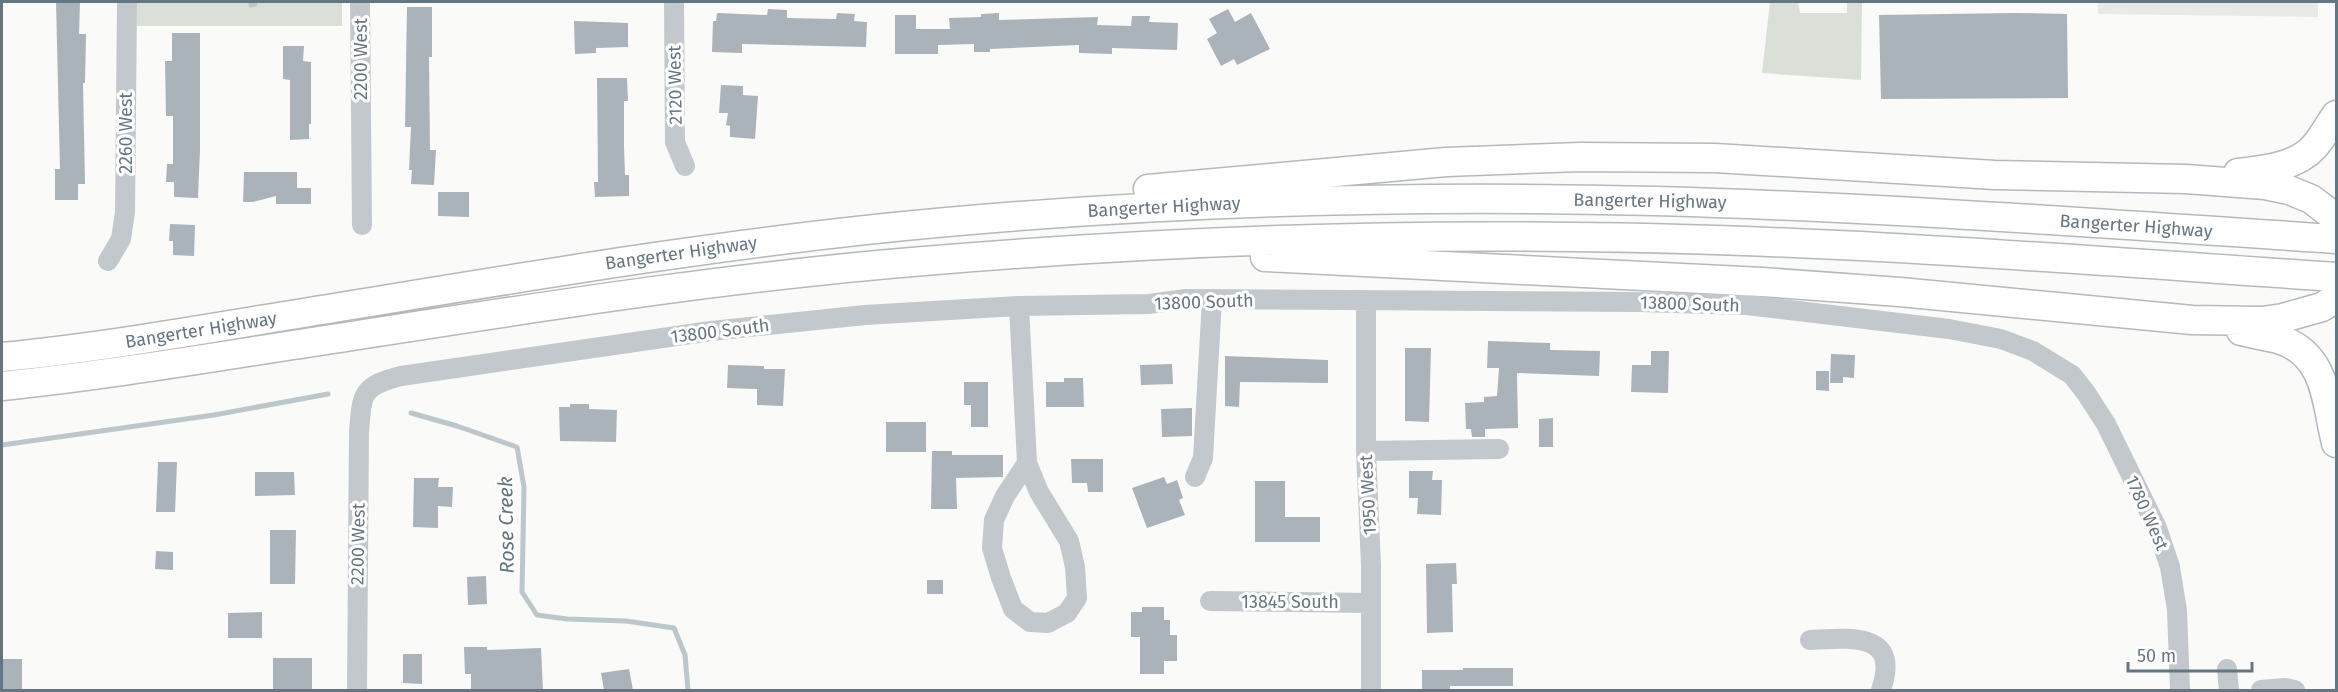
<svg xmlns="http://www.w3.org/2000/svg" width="2338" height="692" font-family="'Fira Sans',sans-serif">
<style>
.built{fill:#e8e9e9}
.green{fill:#dadfd7}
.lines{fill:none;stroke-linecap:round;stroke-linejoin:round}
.stream{stroke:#bbc7cb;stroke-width:5}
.building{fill:#aab3b9}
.highway-casing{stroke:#b4b9bd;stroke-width:31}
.minor{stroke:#c3c8cc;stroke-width:20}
.highway{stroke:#fff;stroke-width:28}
.labels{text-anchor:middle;stroke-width:6;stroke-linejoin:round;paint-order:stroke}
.street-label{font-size:18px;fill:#657683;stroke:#fff}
.water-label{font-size:20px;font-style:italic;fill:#60757c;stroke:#fff}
</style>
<rect width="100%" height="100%" fill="#fafaf8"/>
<path class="built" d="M 2098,2 L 2318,2 L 2318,17 L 2098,14 Z"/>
<path class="green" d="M 137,2 L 342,2 L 342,26 L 137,26 Z
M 1770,2 L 1798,2 L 1800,13 L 1847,13 L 1847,2 L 1862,2 L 1861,80 L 1762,73 Z"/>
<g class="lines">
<path class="stream" d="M 251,5 L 255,4
M 411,413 L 457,426 L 517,447 L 524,487 L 522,592 L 537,615 L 567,619 L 626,621 L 674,628 L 685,655 L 688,690
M 2,445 L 214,415 L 328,394"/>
</g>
<path class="building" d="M 56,2 L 80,2 L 79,34 L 86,34 L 85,83 L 83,83 L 85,184 L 78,184 L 78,200 L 55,200 L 55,169 L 60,169 Z
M 407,7 L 432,7 L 432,57 L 429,57 L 430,150 L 436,150 L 434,185 L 411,184 L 412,170 L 409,170 L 411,127 L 405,127 Z
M 768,9 L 787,10 L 787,18 L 836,19 L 837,13 L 855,14 L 854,21 L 867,22 L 866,47 L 742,44 L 742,53 L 712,52 L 713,21 L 716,21 L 717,13 L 767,15 Z
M 1228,9 L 1235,22 L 1251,13 L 1270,49 L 1237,65 L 1234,59 L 1221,66 L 1207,39 L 1217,33 L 1209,19 Z
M 999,13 L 999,20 L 1098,17 L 1097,25 L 1131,26 L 1132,16 L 1150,16 L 1149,22 L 1178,23 L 1177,50 L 1112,48 L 1112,54 L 1079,53 L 1079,45 L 990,49 L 990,52 L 974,52 L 974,44 L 938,45 L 938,54 L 895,54 L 895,15 L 916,15 L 916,29 L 950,29 L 949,18 L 981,17 L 981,14 Z
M 2015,13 L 2067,14 L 2068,98 L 1881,99 L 1879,15 Z
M 574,21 L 628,23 L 628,47 L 596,48 L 596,53 L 575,54 Z
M 172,33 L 200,33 L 200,149 L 198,198 L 174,197 L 174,182 L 166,182 L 167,164 L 173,164 L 173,116 L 166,116 L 165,61 L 172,61 Z
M 283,46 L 304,46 L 303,61 L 311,62 L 311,124 L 309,124 L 309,139 L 290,140 L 290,80 L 283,79 Z
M 597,78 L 627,78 L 628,101 L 624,101 L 624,147 L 625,175 L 629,175 L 629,196 L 595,197 L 594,182 L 598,182 Z
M 721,85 L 743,86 L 743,95 L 758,96 L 755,139 L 730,137 L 730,126 L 726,125 L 728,113 L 719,113 Z
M 244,172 L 297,172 L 297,188 L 311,188 L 311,204 L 276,204 L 276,196 L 253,202 L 243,202 Z
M 438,192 L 469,192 L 469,217 L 438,216 Z
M 170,224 L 195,225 L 194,256 L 173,255 L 173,241 L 169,241 Z
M 1488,341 L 1550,343 L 1550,350 L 1600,351 L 1599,376 L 1517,373 L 1518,428 L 1485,429 L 1485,437 L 1472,437 L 1471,429 L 1466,429 L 1465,403 L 1484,402 L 1484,397 L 1497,396 L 1499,368 L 1487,368 Z
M 1405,348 L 1431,348 L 1429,422 L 1405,421 Z
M 1651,351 L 1669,351 L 1668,393 L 1631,392 L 1632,365 L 1651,365 Z
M 1831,354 L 1855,355 L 1854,378 L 1843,377 L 1843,383 L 1830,383 Z
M 1225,356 L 1328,360 L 1328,383 L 1240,382 L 1239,407 L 1225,406 Z
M 1172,364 L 1173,384 L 1141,385 L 1140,365 Z
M 728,365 L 764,366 L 764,369 L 785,369 L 783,406 L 757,405 L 757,389 L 727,388 Z
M 1816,371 L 1829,371 L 1829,391 L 1816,390 Z
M 1064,378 L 1083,378 L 1084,407 L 1046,407 L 1046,382 L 1064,382 Z
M 964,382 L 988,382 L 988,427 L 971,427 L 971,405 L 964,405 Z
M 570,404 L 589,404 L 589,409 L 617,410 L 616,442 L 560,441 L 559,407 L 570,407 Z
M 1192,408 L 1192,436 L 1162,437 L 1161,409 Z
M 1553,418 L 1553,447 L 1539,447 L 1539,419 Z
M 886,422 L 926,422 L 926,452 L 886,452 Z
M 932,451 L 952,451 L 952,455 L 1003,455 L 1003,477 L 956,478 L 957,509 L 931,509 Z
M 1071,459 L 1103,459 L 1103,492 L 1088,492 L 1087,483 L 1072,483 Z
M 158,462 L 177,462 L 175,512 L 156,512 Z
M 1409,471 L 1433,471 L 1432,480 L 1442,480 L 1441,515 L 1417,514 L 1418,498 L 1409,498 Z
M 255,472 L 294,472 L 295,495 L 255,496 Z
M 1164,477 L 1167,484 L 1177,480 L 1183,498 L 1179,500 L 1185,515 L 1147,528 L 1132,488 Z
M 414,478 L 439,478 L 438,487 L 453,487 L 452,507 L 438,506 L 438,528 L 413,527 Z
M 1255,481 L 1285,481 L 1285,517 L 1320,517 L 1320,542 L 1255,542 Z
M 270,530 L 296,530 L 295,584 L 270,584 Z
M 156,551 L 173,552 L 173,570 L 155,569 Z
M 1456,563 L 1457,584 L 1452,584 L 1453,632 L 1427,633 L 1426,564 Z
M 486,576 L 487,604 L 468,605 L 467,577 Z
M 927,580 L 943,580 L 943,594 L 927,594 Z
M 1142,607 L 1164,607 L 1164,620 L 1170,620 L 1170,635 L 1177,635 L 1177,661 L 1164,661 L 1164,674 L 1140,674 L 1140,637 L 1131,637 L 1131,612 L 1142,612 Z
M 262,612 L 262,638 L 228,638 L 228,613 Z
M 464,647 L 487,647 L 487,650 L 541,648 L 543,690 L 471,690 L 471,674 L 465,674 Z
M 403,654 L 422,654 L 422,684 L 403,683 Z
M 273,658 L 312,658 L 312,690 L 273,690 Z
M 2,659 L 22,659 L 22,690 L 2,690 Z
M 1463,668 L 1513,668 L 1513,686 L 1450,686 L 1450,690 L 1422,690 L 1422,670 L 1463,670 Z
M 629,669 L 633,690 L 604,690 L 601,673 Z"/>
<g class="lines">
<g class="highway-casing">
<path id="highway" d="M 2238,173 C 2264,170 2296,167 2314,147 C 2323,137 2329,125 2336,115
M 1148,189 L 1446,162 L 1580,157 L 1715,158 L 1995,175 L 2186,179 L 2265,185 L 2289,190 L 2311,199 L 2336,218
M 1265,257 L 1762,282 L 1900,292 L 2192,320 L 2262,321 L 2283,318 L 2322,307 L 2336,298
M 2241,331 C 2253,334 2266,336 2278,339 C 2327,353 2326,403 2336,443
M 2,357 C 115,346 227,325 340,307 C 542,274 743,240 947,222 C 1182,201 1418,195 1654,201 C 1881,207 2109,224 2336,239
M 2,386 C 99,376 196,360 293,345 C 503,313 712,278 924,261 C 1139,243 1355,234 1572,237 C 1827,239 2082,260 2336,277"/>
</g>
<path class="minor" d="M 360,2 L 362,225
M 674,2 L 675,142 L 685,166
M 108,261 L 121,239 L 125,212 L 127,2
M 1366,300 L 1366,451 L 1371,565 L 1371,690
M 1019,306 L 1027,463 L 1039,492 L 1069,541 L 1075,567 L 1077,598 L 1067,613 L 1048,623 L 1030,622 L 1013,609 L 1001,578 L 992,548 L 994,520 L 1005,496 L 1027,463
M 1366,451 L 1499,449
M 1195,477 L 1203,458 L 1212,299
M 1210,601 L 1371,603
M 1810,640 C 1850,638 1901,631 1881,690
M 2227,669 L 2229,690
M 357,690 L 359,432 C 362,394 361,386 401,376 L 711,331 L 865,315 L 1019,306 L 1149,304 L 1186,299 L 1637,302 L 1747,305 L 1949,329 L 2001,339 L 2033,351 L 2072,375 L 2086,393 L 2106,424 L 2157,528 L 2170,567 L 2177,610 L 2180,690
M 2261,690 L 2285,688 L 2295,690"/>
<use href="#highway" class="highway"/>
</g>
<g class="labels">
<g class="street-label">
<text transform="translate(361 59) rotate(-90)" y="6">2200 West</text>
<text transform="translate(675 85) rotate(-91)" y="6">2120 West</text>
<text transform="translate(126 133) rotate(-90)" y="6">2260 West</text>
<text transform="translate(1650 201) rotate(1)" y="6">Bangerter Highway</text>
<text transform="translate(1164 207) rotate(-3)" y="6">Bangerter Highway</text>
<text transform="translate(2136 226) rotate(4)" y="6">Bangerter Highway</text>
<text transform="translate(681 253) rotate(-8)" y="6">Bangerter Highway</text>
<text transform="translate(1204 302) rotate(-2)" y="6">13800 South</text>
<text transform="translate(1690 304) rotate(2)" y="6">13800 South</text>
<text transform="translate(201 330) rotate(-9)" y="6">Bangerter Highway</text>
<text transform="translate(720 331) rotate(-7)" y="6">13800 South</text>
<text transform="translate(1368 495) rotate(-93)" y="6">1950 West</text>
<text transform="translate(2147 513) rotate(66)" y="6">1780 West</text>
<text transform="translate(358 544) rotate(-89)" y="6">2200 West</text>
<text x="1290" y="608">13845 South</text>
</g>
<g class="water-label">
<text transform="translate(506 525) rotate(-91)" y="7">Rose Creek</text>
</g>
</g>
<rect width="2338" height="692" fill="none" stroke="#657683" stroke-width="6"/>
<path d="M2128 662v9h124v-9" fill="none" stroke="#657683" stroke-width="3"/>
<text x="2137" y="662" font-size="18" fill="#657683" stroke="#ffffff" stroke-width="4.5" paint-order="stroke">50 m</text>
</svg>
